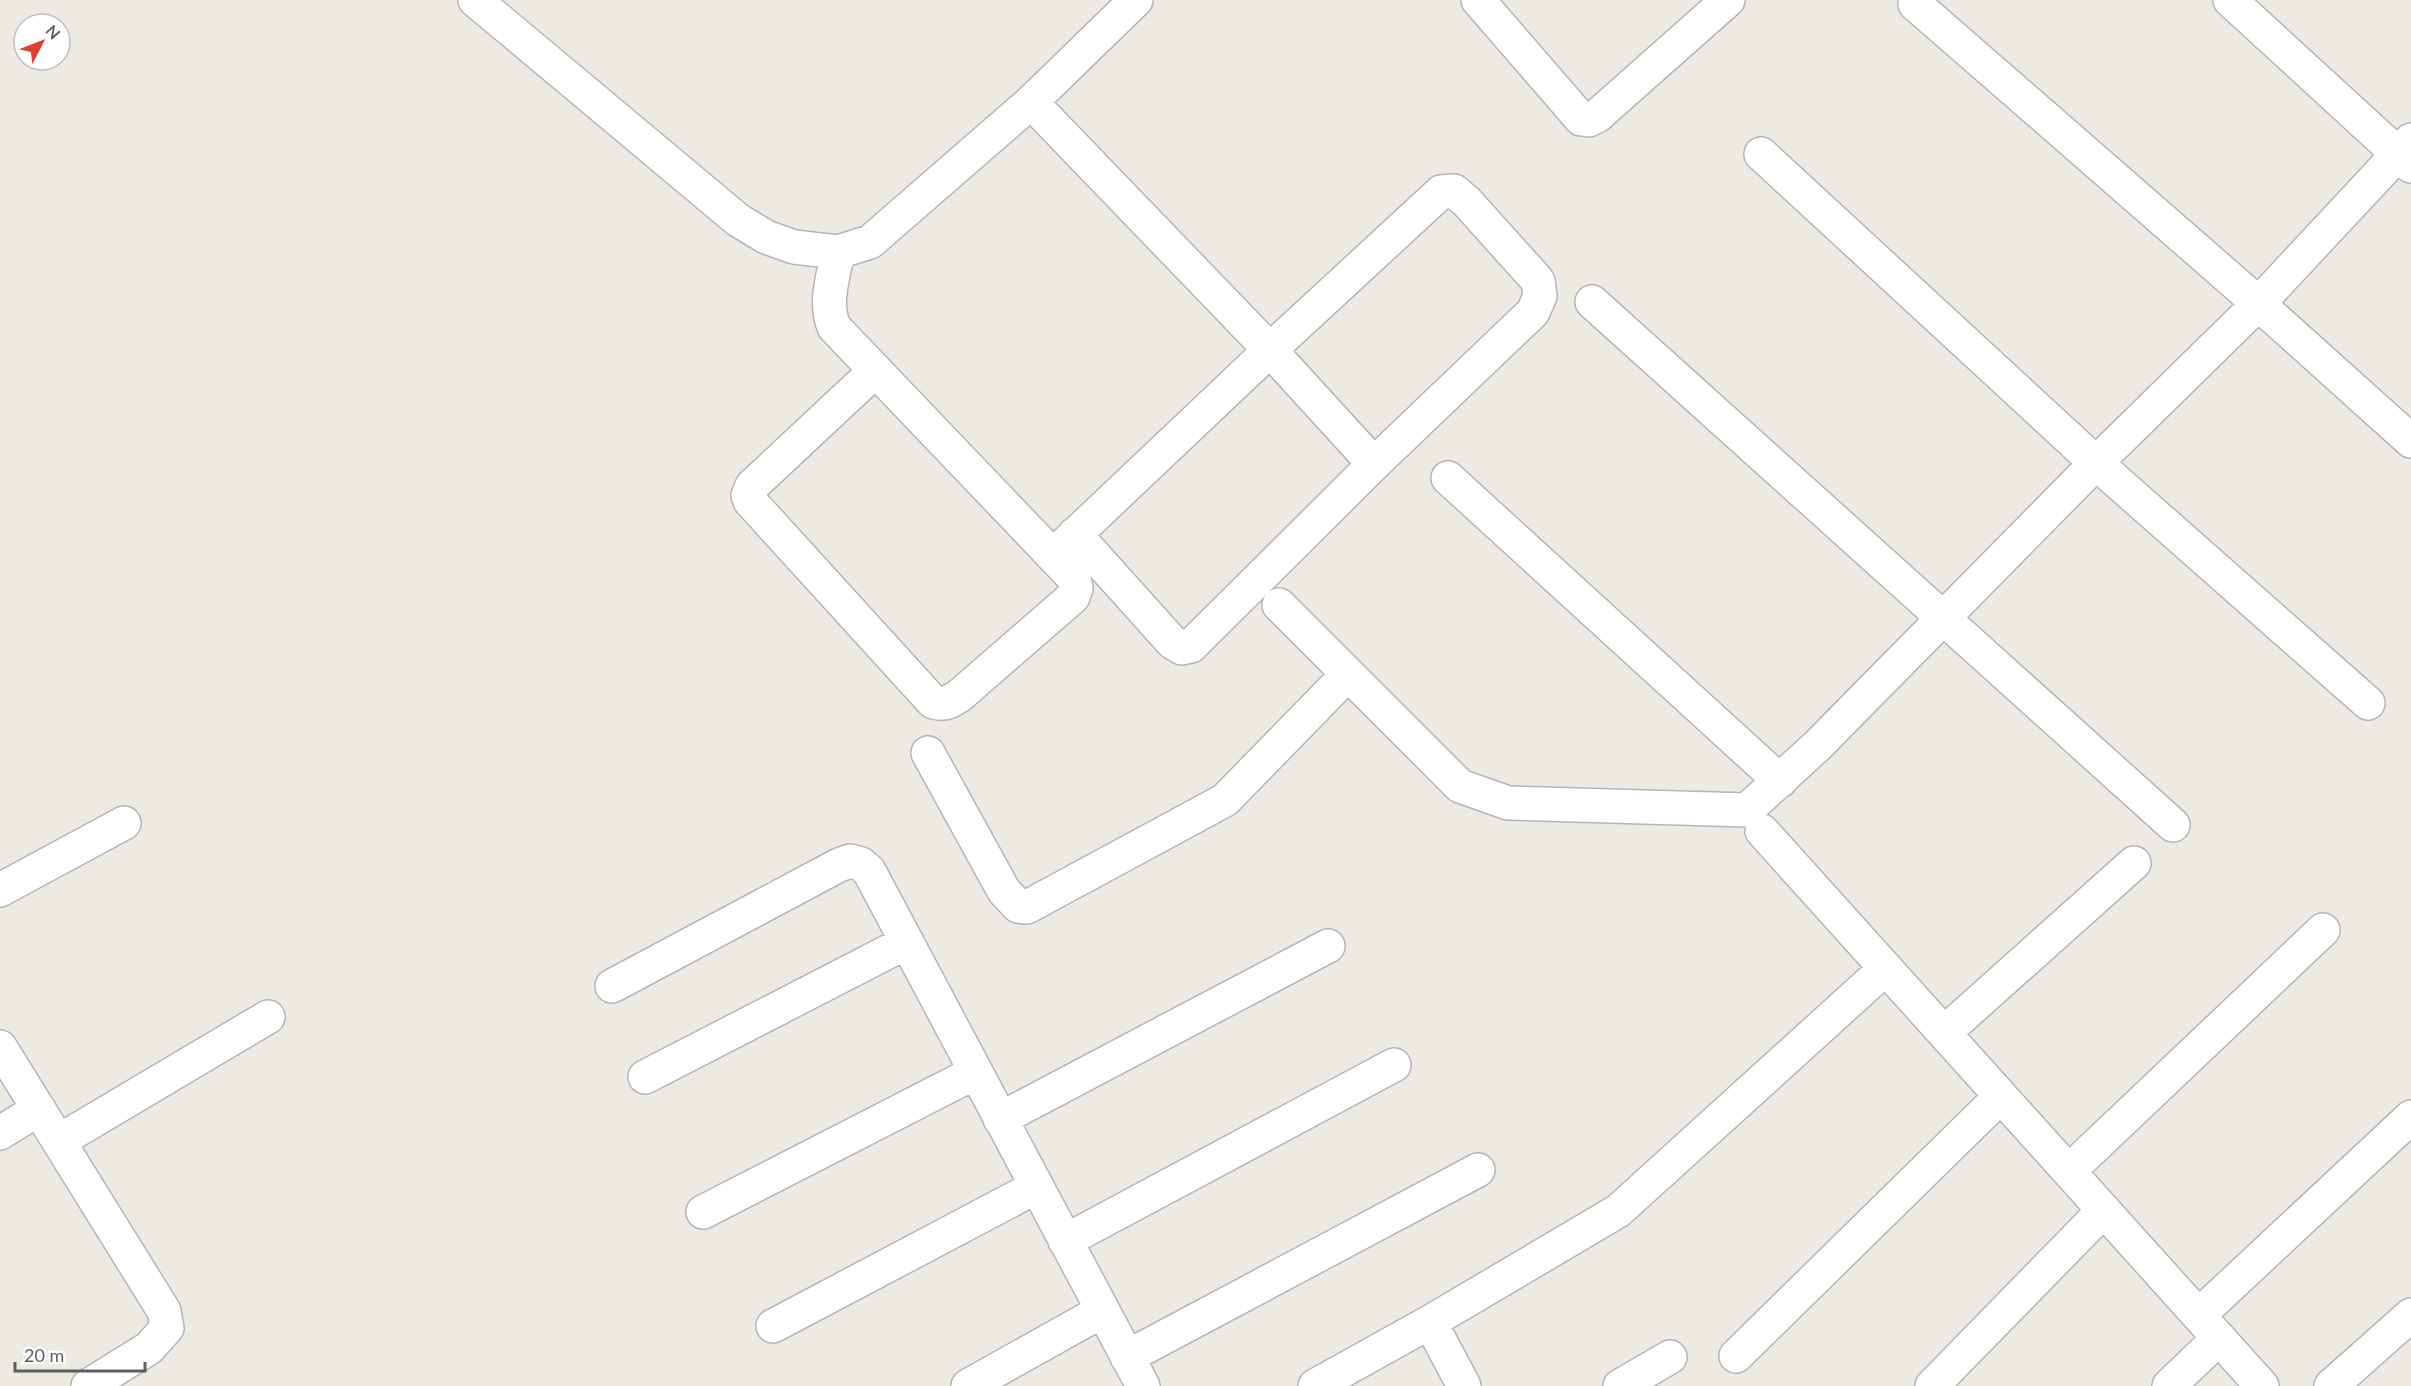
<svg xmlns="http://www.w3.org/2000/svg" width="2411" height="1386" font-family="Lato,sans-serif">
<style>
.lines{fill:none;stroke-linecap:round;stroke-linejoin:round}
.minor-casing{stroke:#b3b5b9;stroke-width:36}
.minor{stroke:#fff;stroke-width:33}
</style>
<rect width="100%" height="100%" fill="#edeae3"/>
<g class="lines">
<g class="minor-casing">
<path id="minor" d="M 475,0 L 738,220 L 766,237 L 794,247 L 838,252
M 1478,0 L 1581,119 L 1589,120 L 1597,116 L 1728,0
M 2230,0 L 2411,166
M 1915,4 L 2242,289 L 2411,441
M 1031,102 L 1270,350 L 1060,549
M 1761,154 L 2096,463 L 2368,703
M 1592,302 L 2173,825
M 875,371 L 752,486 L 748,495 L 750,501 L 933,702 C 944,705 950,702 959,696 L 1073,597 L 1076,588 L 1074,578 L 834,327 C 824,303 833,277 838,252 L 870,242 L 1031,102 L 1136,0
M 1448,478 L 1780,781
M 1075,534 L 1172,642 L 1182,648 L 1191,646 L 1374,464 L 1270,350 L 1441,192 L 1454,191 L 1466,201 L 1538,281 L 1540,296 L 1533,312 L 1374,464
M 1279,605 L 1460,786 L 1508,803 L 1747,810 L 1817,746 L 2096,463 L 2258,304 L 2411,140
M 928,753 L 1004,891 L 1018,906 L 1027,907 L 1225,800 L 1348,674
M 1762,831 L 2262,1386
M 0,890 L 124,823
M 612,986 L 839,865 L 850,861 L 861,864 L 869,871 L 1143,1386
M 1944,1033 L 2134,863
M 0,1047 L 164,1311 L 167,1328 L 149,1348 L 88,1386
M 645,1077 L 907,942
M 1000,1119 L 1328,946
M 0,1133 L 39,1109
M 59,1141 L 268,1017
M 2069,1171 L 2323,930
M 703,1212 L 976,1072
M 1065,1241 L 1394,1065
M 2199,1315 L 2411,1117
M 1430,1322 L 1464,1386
M 773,1326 L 1036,1187
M 1736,1356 L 2001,1096
M 1127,1357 L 1478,1170
M 968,1386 L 1102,1311
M 1315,1386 L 1430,1322 L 1618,1211 L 1886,968
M 1620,1386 L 1670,1357
M 1932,1386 L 2104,1210
M 2169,1386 L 2219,1338
M 2331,1386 L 2411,1315"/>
</g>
<use href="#minor" class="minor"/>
</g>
<g transform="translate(42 42) rotate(48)"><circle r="28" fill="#ffffff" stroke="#bdbfc0" stroke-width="1.5"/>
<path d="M0-4.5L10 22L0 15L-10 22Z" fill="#de3e37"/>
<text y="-9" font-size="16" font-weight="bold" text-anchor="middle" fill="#5b5e62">N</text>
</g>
<path d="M15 1362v9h130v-9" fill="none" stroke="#5b5e62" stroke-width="3"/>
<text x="24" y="1362" font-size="18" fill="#5b5e62" stroke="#ffffff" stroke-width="4.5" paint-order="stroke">20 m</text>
</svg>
